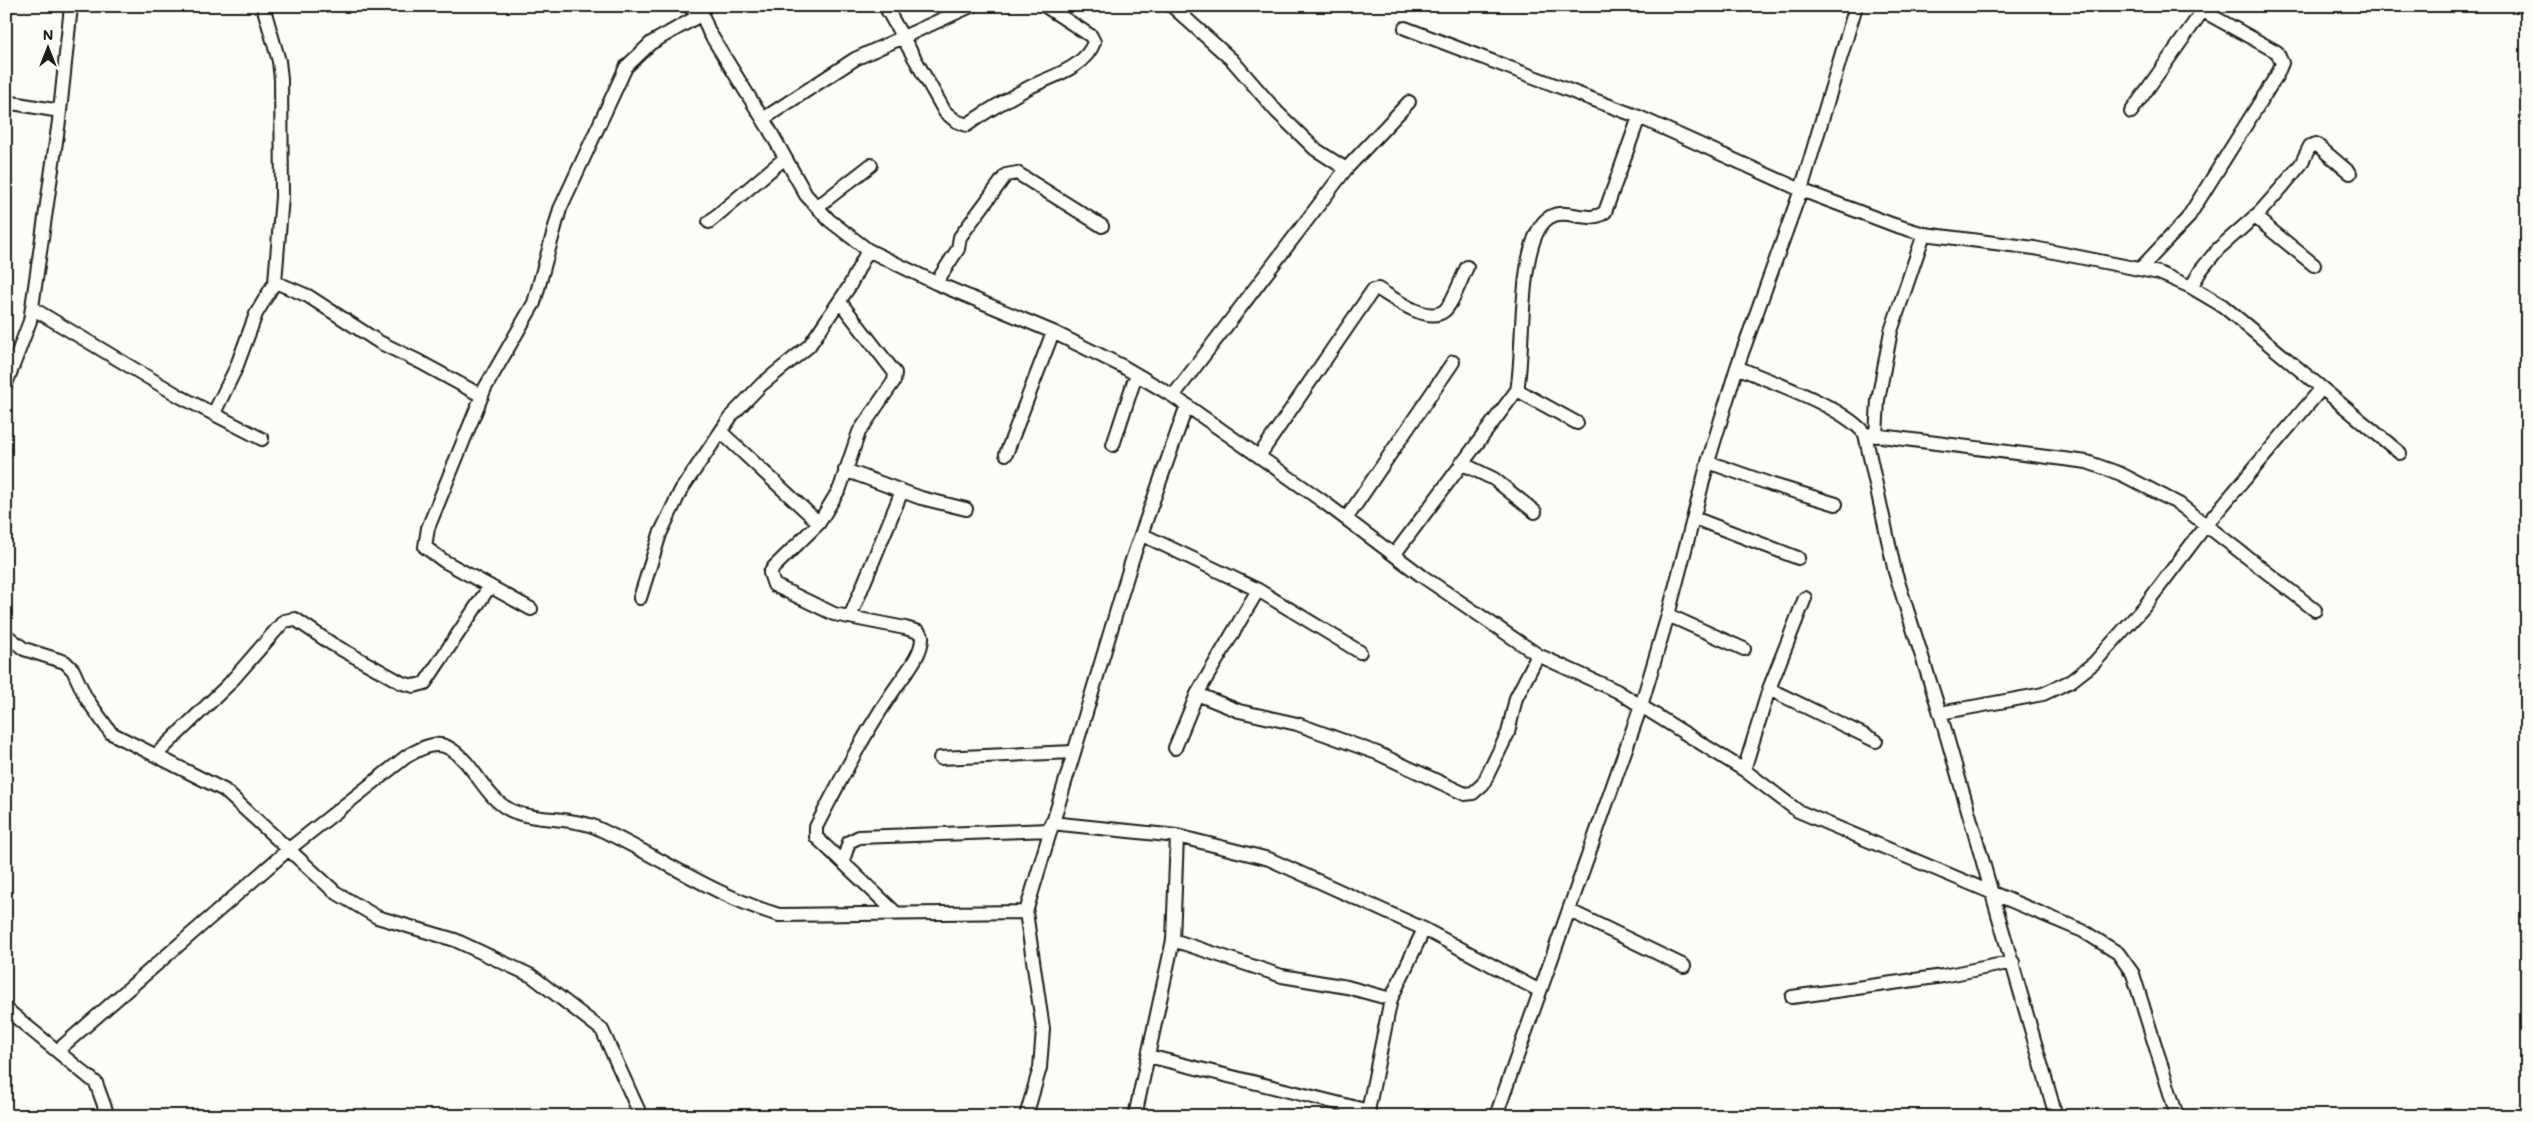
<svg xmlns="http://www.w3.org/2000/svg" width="2533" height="1122" font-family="Mali,sans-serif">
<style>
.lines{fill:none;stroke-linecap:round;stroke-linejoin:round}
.minor-casing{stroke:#1c1c1c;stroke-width:16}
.minor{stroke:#fdfcf7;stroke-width:12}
</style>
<rect width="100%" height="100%" fill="#fdfcf7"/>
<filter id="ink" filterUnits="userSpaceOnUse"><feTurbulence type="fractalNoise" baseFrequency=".02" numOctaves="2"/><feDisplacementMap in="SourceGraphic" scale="10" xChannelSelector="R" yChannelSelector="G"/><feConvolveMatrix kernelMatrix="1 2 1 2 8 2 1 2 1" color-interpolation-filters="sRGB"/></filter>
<g filter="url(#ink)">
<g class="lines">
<g class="minor-casing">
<path id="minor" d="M 688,6 L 702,14
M 704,6 L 702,14 L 709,32 L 769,129 L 806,195 L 829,220 L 868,250 L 936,283 L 1053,332 L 1122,366 L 1173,396 L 1321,500 L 1422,576 L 1538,655 L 1617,691 L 1744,770 L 1798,811 L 2083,931 L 2118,953 L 2133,974 L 2177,1116
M 885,6 L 945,112 L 956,121 L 967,125 C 986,111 1006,100 1026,89 C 1048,77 1085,69 1094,42 L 1091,36 L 1045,6
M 1172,6 L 1232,60 L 1277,112 L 1315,149 L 1346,169
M 1405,28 L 1639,117 L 1801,190 L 1894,225 L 1924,234 L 2034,248 L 2159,273 L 2191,287 L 2223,306 L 2400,453
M 6,102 L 60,111
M 2131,112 L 2206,6
M 763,119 L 855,59 L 971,6
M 817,207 L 871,165
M 2255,217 L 2314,265
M 709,222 L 785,158
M 2140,269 L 2187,219 L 2277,75 L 2282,63 L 2277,52 L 2203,11
M 275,282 L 308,296 L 379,342 L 420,362 L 482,396
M 936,283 L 958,249 L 960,237 L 1006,175 L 1017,173 L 1102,226
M 2191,287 L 2201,270 L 2218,249 L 2261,211 L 2283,186 L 2301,164 L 2310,146 L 2316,144 L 2350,173
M 32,308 L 181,397 L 262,439
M 1737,367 C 1773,383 1841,405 1865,434 L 1895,572 L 1940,713 L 2056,1116
M 6,384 L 30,321 L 59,121 L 71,6
M 1517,390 L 1577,423
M 1173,396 L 1346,169 L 1409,102
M 214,413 L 236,368 L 256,314 L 275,282 L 282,197 L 281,79 L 279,61 L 263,6
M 721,432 L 819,523 L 840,488 L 859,432 L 894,381 L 895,373 L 840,302
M 1865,434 L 2087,462 L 2121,474 L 2179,504 L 2315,610
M 1876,436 L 1878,400 L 1891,331 L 1924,234
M 1113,445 L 1136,375
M 1006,454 L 1053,332
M 1259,456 L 1373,290 L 1378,289 C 1393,298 1427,324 1444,311 C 1452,305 1462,277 1467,267
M 1708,462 L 1773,485 L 1836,504
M 1461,463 L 1494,479 L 1535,512
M 845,470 L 921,498 L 966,509
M 1694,518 L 1798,558
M 1346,519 L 1453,362
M 819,523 L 774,567 L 770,573 L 774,585 L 834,614 L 905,628 L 919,632 L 922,636 C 923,651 910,668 901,680 C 868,726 842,777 816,827 L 816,837 L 896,913
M 1141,534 L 1258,590 L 1360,652
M 1394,555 L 1517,390 C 1525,354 1516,236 1550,217 C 1567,207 1588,225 1605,212 L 1639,117
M 640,598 L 660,534 L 681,490 L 732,415 L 761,385 L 809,346 L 849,287 L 868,250
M 531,609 L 444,561 L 425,547 L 428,528 L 485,388 L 534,303 L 560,209 L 626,67 L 651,43 L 702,14
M 1668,615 L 1744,649
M 850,617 L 902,491
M 6,635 L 24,649 L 65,662 L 73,670 L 86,698 L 111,733 L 224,790 L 335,892 L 377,917 L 455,940 L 532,976 L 602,1030 L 641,1116
M 1769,689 L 1876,741
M 1197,694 L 1239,711 L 1297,724 L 1377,753 L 1465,794 L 1473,793 L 1483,784 L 1508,733 L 1516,698 L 1538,655
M 1940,713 L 2043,694 L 2071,681 L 2094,663 L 2144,607 L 2206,525 L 2322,388
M 1175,748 L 1197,694 L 1258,590
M 156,755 L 229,684 L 284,621 L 295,619 L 332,644 L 402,683 L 414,686 L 425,683 L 490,586
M 940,758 L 1073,752
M 1744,770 L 1769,689 L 1805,598
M 1051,823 L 1177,836 L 1269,859 L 1424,929 L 1540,991
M 843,861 L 849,842 L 859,837 L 1049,830
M 1570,911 L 1684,966
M 1173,940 L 1282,976 L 1347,987 L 1391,999
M 1792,997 L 1943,976 L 2013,962
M 6,1009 L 96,1083 L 108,1116
M 57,1051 L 289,849 L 407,756 C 420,749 435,740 449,748 C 475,763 483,796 510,810 C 532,821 571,817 595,827 C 657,855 714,896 779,915 L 1026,912
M 1148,1056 L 1369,1111
M 1026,1116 L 1040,1068 L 1043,1029 L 1026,912 L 1132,560 L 1187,405
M 1135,1116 L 1173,940 L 1177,836
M 1367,1116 L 1391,999 L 1424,929
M 1496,1116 L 1641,706 L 1668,615 L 1708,462 L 1737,367 L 1801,190 L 1856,6"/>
</g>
<use href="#minor" class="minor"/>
</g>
</g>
<rect width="2533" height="1122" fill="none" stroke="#fdfcf7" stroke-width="25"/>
<rect x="12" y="12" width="2508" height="1097" fill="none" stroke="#1c1c1c" stroke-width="2" filter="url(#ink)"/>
<g transform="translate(48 48)" stroke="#fdfcf7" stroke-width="4" paint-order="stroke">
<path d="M0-4L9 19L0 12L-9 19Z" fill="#1c1c1c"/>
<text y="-8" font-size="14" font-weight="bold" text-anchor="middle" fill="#1c1c1c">N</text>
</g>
</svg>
